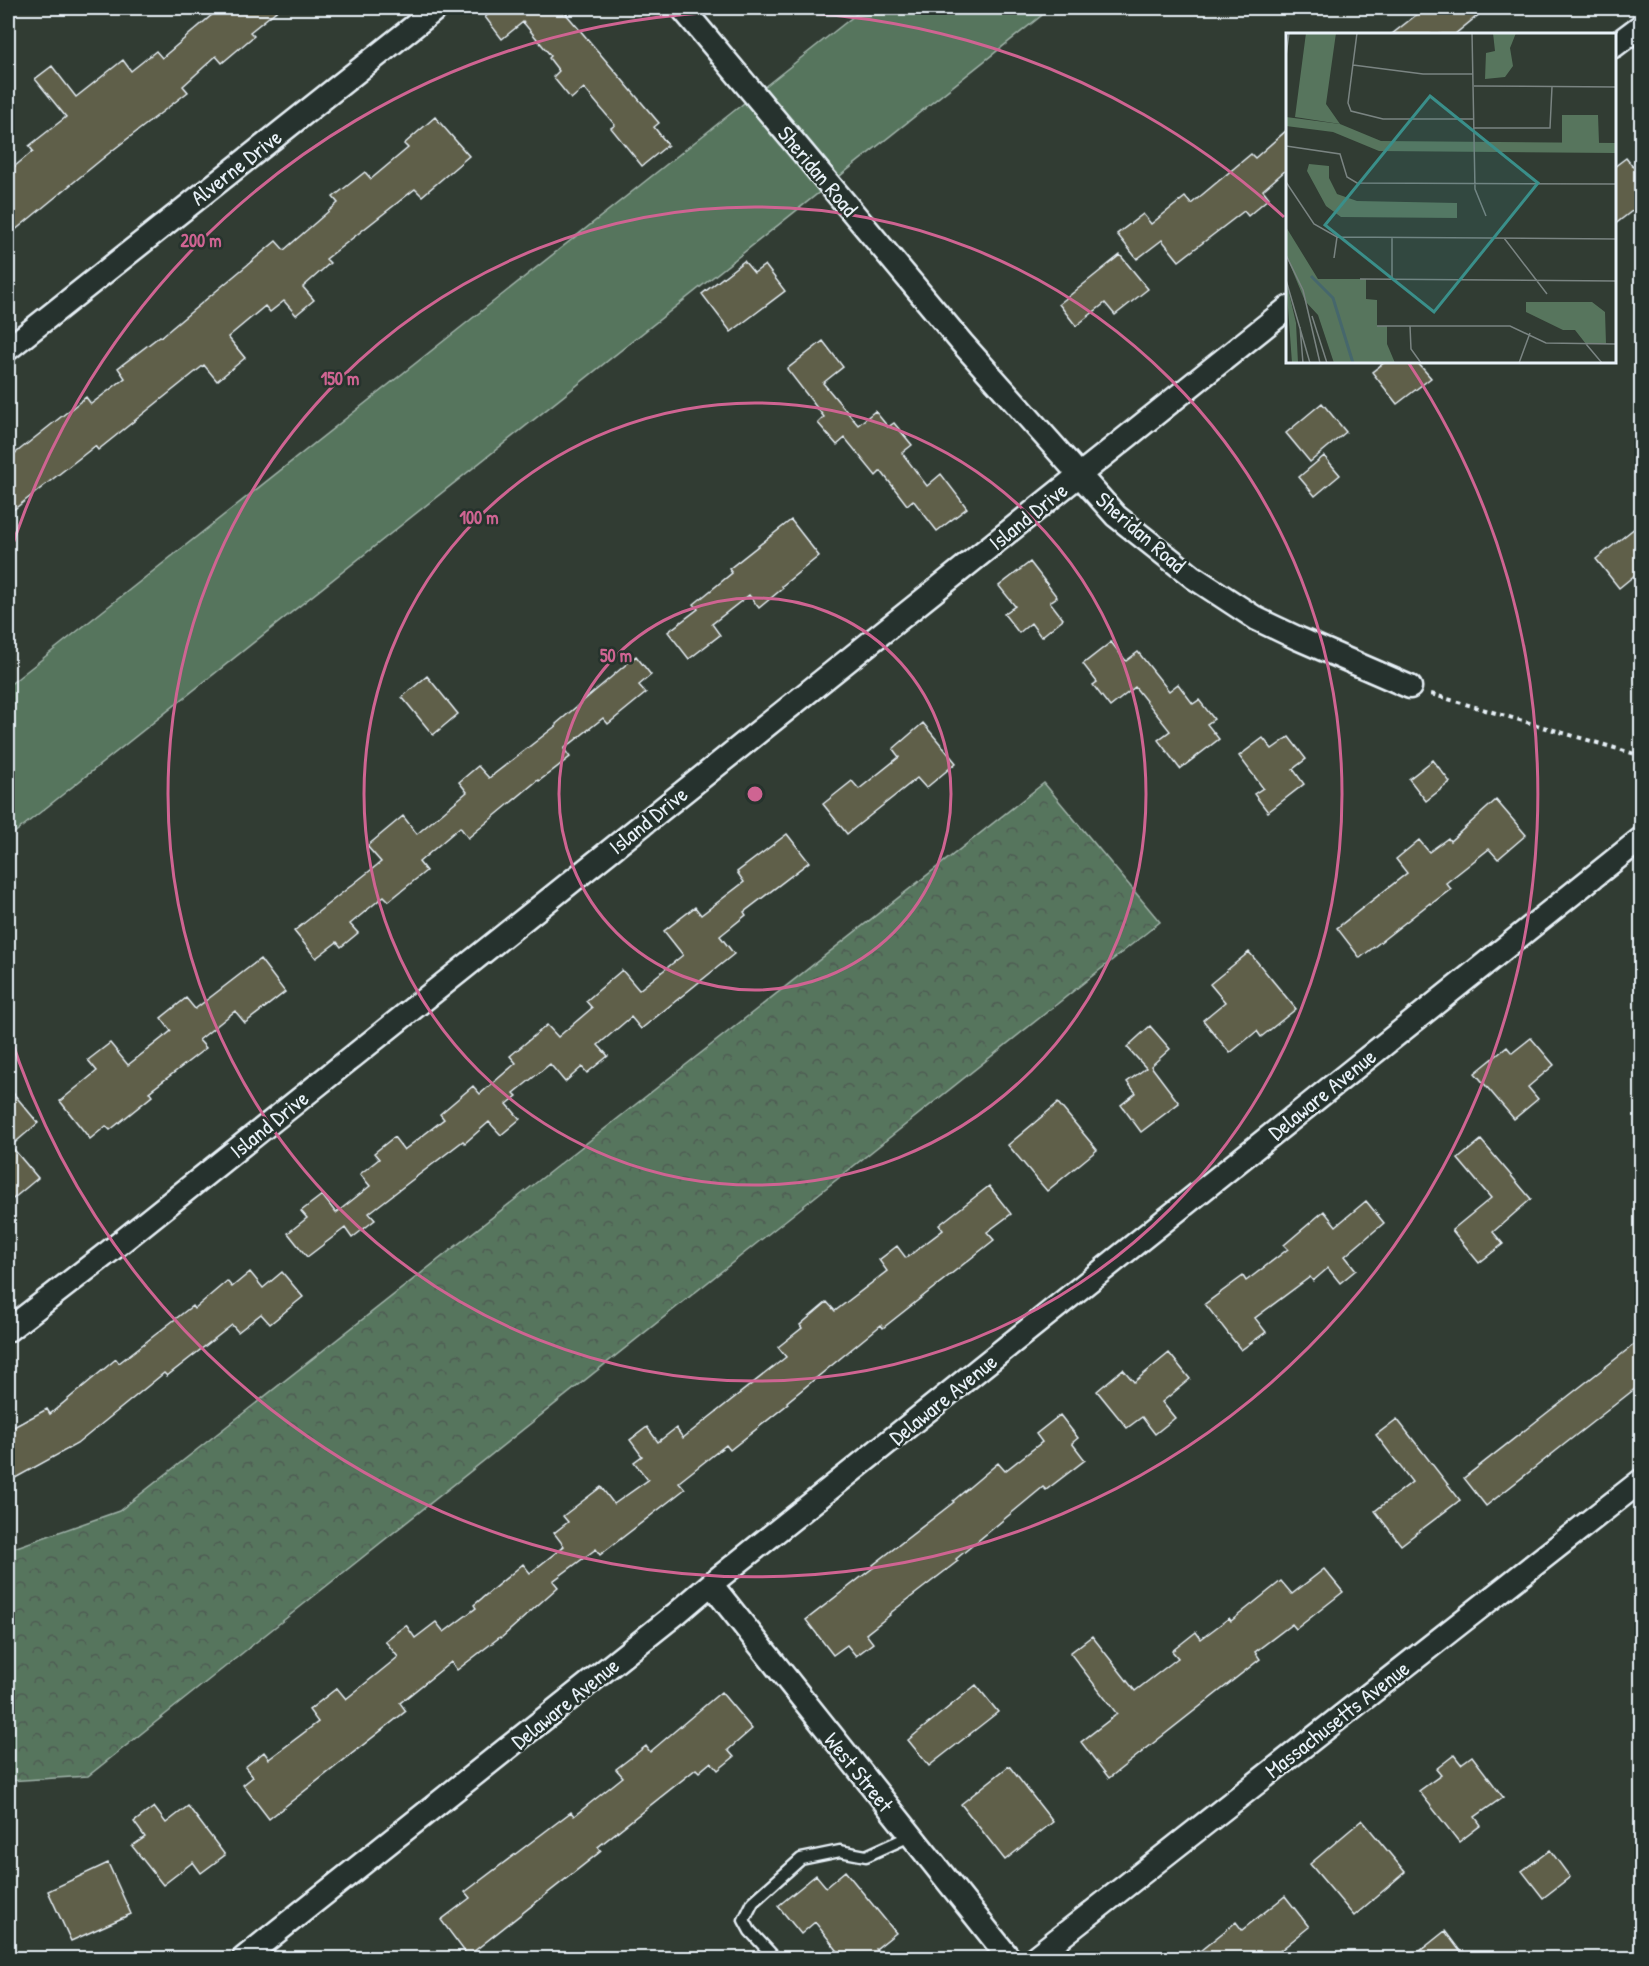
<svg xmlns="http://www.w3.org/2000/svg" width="1649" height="1966" font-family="'Patrick Hand',sans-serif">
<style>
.green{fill:#57755d;stroke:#a0b3aa;stroke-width:1.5}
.forest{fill:url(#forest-crowns);stroke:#a0b3aa;stroke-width:1.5}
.building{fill:#5f5f4a;stroke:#e8f1f8;stroke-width:1.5}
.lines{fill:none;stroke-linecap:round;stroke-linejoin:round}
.lane-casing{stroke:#e8f1f8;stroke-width:15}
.street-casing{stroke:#e8f1f8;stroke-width:27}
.path{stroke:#e8f1f8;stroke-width:4;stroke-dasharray:4.5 4.5;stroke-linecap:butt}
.lane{stroke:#26332d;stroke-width:10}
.street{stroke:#26332d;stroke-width:22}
.ring{fill:none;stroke:#cf6492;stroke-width:3}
.labels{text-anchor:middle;stroke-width:5;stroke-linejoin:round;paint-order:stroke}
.street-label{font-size:22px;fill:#e8f1f8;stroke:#26332d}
.inset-river{fill:none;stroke:#46676c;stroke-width:3}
.inset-road{fill:none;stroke:#7a8482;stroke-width:1.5}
.view{fill:#3a8f8a;fill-opacity:0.15;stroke:#3a8f8a;stroke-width:3}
.inset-edge{fill:none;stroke:#e8f1f8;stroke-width:3}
.centre{fill:#cf6492;stroke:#26332d;stroke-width:3}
.ring-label{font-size:18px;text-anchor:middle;font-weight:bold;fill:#cf6492;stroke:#26332d;stroke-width:5;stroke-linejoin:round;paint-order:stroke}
</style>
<defs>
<pattern id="forest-crowns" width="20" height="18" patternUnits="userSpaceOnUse" patternTransform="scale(1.5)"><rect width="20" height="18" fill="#57755d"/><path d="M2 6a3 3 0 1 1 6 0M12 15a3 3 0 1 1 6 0" fill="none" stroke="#4e5c53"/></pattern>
</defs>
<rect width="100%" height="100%" fill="#313c33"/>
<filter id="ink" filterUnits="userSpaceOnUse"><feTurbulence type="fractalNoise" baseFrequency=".0167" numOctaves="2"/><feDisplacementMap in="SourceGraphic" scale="12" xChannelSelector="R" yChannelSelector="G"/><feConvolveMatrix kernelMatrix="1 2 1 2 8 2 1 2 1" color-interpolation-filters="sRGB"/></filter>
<g filter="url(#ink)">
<path class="green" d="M 864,8 L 1051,8 L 8,838 L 8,686 Z"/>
<path class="forest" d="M 1044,783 L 1160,922 L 88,1776 L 8,1781 L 8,1550 L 119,1511 Z"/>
<path class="building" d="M 220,8 L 280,8 L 250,32 L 254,36 L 222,63 L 216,56 L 183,86 L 188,92 L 113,150 L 8,236 L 8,172 L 33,151 L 29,146 L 66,117 L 35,79 L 52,66 L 76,97 L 123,60 L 131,71 L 156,51 L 162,58 Z
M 497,8 L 561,8 L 659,123 L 654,127 L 668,145 L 642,166 L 611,128 L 615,125 L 584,88 L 571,99 L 553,77 L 559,71 L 549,58 L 551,56 L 523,22 L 502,39 L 485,17 Z
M 1425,8 L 1487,8 L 1455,34 L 1392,34 Z
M 435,117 L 469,156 L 422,196 L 415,189 L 326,259 L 330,263 L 303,287 L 314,300 L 296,315 L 284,301 L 270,312 L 265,306 L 228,337 L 245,358 L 217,381 L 204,365 L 98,450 L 95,446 L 8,514 L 8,459 L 86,397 L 91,404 L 125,378 L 118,368 L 160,336 L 161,337 L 276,241 L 284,250 L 338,203 L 333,197 L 365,172 L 371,179 L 408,148 L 404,144 Z
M 1287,130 L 1287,169 L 1263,190 L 1269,198 L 1248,216 L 1244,211 L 1179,261 L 1162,240 L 1137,259 L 1117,234 L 1143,214 L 1151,224 L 1185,197 L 1191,204 L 1251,154 L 1255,158 Z
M 1626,158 L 1633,167 L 1641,160 L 1641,204 L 1614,225 L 1614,167 Z
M 1120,255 L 1148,289 L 1115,315 L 1105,303 L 1076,326 L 1059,304 Z
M 744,261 L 754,273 L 765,265 L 785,291 L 731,332 L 702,294 Z
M 823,341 L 843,367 L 823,383 L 858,425 L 875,411 L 888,427 L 894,423 L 912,445 L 902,453 L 927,486 L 941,474 L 967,508 L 937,531 L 913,500 L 907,505 L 881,471 L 876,476 L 845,438 L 837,445 L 818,423 L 824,417 L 787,369 Z
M 1385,362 L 1417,362 L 1431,378 L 1397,404 L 1372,372 Z
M 1322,403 L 1346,432 L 1310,462 L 1286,433 Z
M 1324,456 L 1340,475 L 1315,496 L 1299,477 Z
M 791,520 L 819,556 L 782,586 L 783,588 L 759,608 L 749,595 L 712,624 L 720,635 L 689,659 L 668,632 L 698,609 L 694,604 L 732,573 L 729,569 Z
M 1641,523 L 1641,570 L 1619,588 L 1596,559 Z
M 1030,562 L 1057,597 L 1050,602 L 1063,619 L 1041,637 L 1031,623 L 1019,633 L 1004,614 L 1015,606 L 999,586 Z
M 1111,642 L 1126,661 L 1138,652 L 1169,691 L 1178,684 L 1193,704 L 1199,700 L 1214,719 L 1207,724 L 1219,739 L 1180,769 L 1158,740 L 1170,731 L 1135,687 L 1110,707 L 1093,685 L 1097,682 L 1083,664 Z
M 636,656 L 651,675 L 639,685 L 646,693 L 608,724 L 603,718 L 564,749 L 570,757 L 539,781 L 538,780 L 468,838 L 460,827 L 419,862 L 426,871 L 389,901 L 384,896 L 350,924 L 358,933 L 341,947 L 337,942 L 316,958 L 294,931 L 381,862 L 367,846 L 403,816 L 417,834 L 467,792 L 459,782 L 478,766 L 489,778 L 557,725 L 556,724 Z
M 427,676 L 458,714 L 433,735 L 402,697 Z
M 923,723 L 956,763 L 926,788 L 917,778 L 847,834 L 823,804 L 852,781 L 859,789 L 899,757 L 893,749 Z
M 1289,737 L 1306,759 L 1293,769 L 1304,784 L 1268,812 L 1254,794 L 1263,788 L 1239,756 L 1263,738 L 1272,749 Z
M 1433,760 L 1450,782 L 1426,801 L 1409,779 Z
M 1496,800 L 1526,835 L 1498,859 L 1489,849 L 1446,883 L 1451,889 L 1431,904 L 1430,903 L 1360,958 L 1337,928 L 1407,873 L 1396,859 L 1419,840 L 1429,852 L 1448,838 L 1450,841 Z
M 787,834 L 809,862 L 744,912 L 746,915 L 720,936 L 734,954 L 641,1029 L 631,1017 L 598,1045 L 608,1056 L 587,1073 L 582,1067 L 565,1082 L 550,1064 L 514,1093 L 517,1096 L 507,1104 L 520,1119 L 501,1135 L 489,1122 L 465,1143 L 463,1141 L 369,1213 L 375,1220 L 352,1238 L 345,1228 L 307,1257 L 288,1233 L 307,1218 L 301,1211 L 322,1195 L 336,1213 L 370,1186 L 360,1174 L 379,1159 L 374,1153 L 394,1137 L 404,1150 L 444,1119 L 440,1114 L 473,1086 L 480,1094 L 516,1063 L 510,1056 L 547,1025 L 558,1037 L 592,1008 L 586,1001 L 622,970 L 639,990 L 683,955 L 664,931 L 695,907 L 701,915 L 744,882 L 737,872 Z
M 1249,952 L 1296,1009 L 1261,1037 L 1257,1031 L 1230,1053 L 1203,1020 L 1225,1002 L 1210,984 Z
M 260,959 L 285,992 L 245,1023 L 235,1011 L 199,1040 L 206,1048 L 149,1092 L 152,1096 L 110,1130 L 106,1126 L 90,1139 L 60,1101 L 97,1071 L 88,1060 L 110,1043 L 128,1065 L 171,1031 L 161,1018 L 186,998 L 195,1009 Z
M 1150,1026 L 1170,1049 L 1151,1066 L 1179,1103 L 1141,1132 L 1121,1105 L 1136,1093 L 1127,1082 L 1146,1068 L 1127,1047 Z
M 1531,1038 L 1554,1065 L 1528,1087 L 1538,1099 L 1514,1119 L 1475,1073 L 1507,1047 L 1512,1053 Z
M 8,1087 L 38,1123 L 11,1146 L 38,1178 L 8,1203 Z
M 1058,1103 L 1097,1150 L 1047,1191 L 1008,1145 Z
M 1481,1140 L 1531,1199 L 1493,1232 L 1503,1244 L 1479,1263 L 1452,1230 L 1491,1198 L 1458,1159 Z
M 989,1186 L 1011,1214 L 987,1232 L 994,1240 L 883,1328 L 881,1325 L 787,1402 L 788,1404 L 730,1450 L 726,1445 L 679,1482 L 685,1489 L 600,1555 L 596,1549 L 553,1581 L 558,1587 L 501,1638 L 500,1637 L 457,1670 L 451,1662 L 400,1703 L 406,1711 L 269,1819 L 243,1785 L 253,1777 L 245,1767 L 264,1752 L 269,1759 L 318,1722 L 309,1710 L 337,1688 L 346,1699 L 398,1657 L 385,1641 L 406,1625 L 415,1638 L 436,1622 L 444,1632 L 476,1608 L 474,1605 L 523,1564 L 530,1573 L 564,1546 L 554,1533 L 568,1522 L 563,1516 L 601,1487 L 614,1504 L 648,1480 L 634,1462 L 642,1456 L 630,1440 L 647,1427 L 658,1442 L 676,1428 L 683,1438 L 786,1357 L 778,1347 L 802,1328 L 800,1325 L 827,1302 L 835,1311 L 887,1271 L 879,1260 L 897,1246 L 906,1258 L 943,1230 L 939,1225 Z
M 1366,1201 L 1384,1223 L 1345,1256 L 1356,1270 L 1340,1283 L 1328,1268 L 1313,1281 L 1310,1277 L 1255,1318 L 1266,1332 L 1241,1350 L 1205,1304 L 1243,1276 L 1246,1281 L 1288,1249 L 1284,1245 L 1324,1211 L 1336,1226 Z
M 250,1272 L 263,1288 L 282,1272 L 303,1297 L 270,1324 L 261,1314 L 238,1332 L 232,1325 L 167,1376 L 164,1373 L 77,1444 L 8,1482 L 8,1430 L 47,1409 L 50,1414 L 116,1359 L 119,1363 L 192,1306 L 194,1309 L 227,1281 L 232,1287 Z
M 1641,1339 L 1641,1384 L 1486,1506 L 1464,1478 Z
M 1169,1353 L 1190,1379 L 1162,1402 L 1175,1418 L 1155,1434 L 1142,1417 L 1127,1428 L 1097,1391 L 1123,1369 L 1134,1382 Z
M 1060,1415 L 1078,1438 L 1072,1443 L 1085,1460 L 1046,1490 L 1043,1487 L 956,1559 L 958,1561 L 889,1614 L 890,1615 L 866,1634 L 873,1643 L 856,1656 L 847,1645 L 833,1655 L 806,1620 L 874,1567 L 873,1565 L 954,1502 L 953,1501 L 998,1463 L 1005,1471 L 1042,1442 L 1036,1434 Z
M 1397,1419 L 1460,1500 L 1401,1545 L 1375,1511 L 1412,1482 L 1376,1435 Z
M 1324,1569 L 1343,1592 L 1296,1629 L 1292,1624 L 1255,1652 L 1260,1659 L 1109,1778 L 1081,1742 L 1117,1714 L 1070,1653 L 1092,1636 L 1135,1691 L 1178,1658 L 1172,1651 L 1196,1632 L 1201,1639 L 1229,1618 L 1231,1621 L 1281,1581 L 1292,1594 Z
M 976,1685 L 998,1712 L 929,1766 L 908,1740 Z
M 721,1692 L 752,1729 L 728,1750 L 734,1757 L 718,1770 L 711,1762 L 699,1772 L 696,1769 L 598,1847 L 601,1851 L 468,1956 L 441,1920 L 470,1898 L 465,1892 L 571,1812 L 574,1816 L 623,1777 L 616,1769 L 646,1746 L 650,1752 Z
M 1454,1755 L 1461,1764 L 1472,1756 L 1503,1797 L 1475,1817 L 1481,1825 L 1459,1842 L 1419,1791 L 1441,1775 L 1436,1769 Z
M 1009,1766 L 1053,1822 L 1005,1860 L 961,1804 Z
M 188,1806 L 225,1855 L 201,1873 L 193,1862 L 163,1885 L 132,1846 L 145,1837 L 134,1822 L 154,1807 L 166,1823 Z
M 1362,1820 L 1405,1872 L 1354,1916 L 1310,1864 Z
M 1550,1850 L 1570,1877 L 1543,1898 L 1522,1871 Z
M 108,1863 L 131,1914 L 71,1941 L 48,1891 Z
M 845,1871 L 896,1933 L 876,1949 L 883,1959 L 844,1959 L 815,1922 L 801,1934 L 778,1906 L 816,1875 L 826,1887 Z
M 1285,1896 L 1309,1927 L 1270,1959 L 1190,1959 L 1236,1922 L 1242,1930 Z
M 1445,1931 L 1466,1959 L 1410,1959 Z"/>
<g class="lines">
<g class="lane-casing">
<path id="lane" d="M 775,1958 L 750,1931 L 744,1920 L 753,1902 L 801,1859 L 840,1851 L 866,1856 L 910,1836"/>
</g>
<g class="street-casing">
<path id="street" d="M 682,8 L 962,343 L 1116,516 L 1193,577 L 1257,619 L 1297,638 L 1410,687
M 1614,46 L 1642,25
M 8,349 L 437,8
M 8,1330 L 110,1251 L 1288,308
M 711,1584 L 1009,1958
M 244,1958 L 677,1613 L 711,1584 L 1642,838
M 1034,1958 L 1642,1480"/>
</g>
<path class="path" d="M 1431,694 L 1642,756"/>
<use href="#lane" class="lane"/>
<use href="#street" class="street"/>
</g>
</g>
<g class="ring">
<circle cx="755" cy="794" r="196"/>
<circle cx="755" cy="794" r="391"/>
<circle cx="755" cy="794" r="587"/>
<path d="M8 559A783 783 0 0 1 1284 217M1408 362A783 783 0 1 1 8 1029"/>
</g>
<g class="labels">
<g class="street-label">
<text transform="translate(236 167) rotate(-38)" y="8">Alverne Drive</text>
<text transform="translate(818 171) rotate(50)" y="8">Sheridan Road</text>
<text transform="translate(1028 516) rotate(-39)" y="8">Island Drive</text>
<text transform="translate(1141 532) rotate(41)" y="8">Sheridan Road</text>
<text transform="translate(648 820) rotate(-39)" y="8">Island Drive</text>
<text transform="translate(1322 1094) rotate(-39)" y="8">Delaware Avenue</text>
<text transform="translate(269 1124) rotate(-39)" y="8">Island Drive</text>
<text transform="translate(943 1399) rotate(-39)" y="8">Delaware Avenue</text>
<text transform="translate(565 1703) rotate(-39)" y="8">Delaware Avenue</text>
<text transform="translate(1337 1719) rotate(-38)" y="8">Massachusetts Avenue</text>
<text transform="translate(859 1772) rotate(51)" y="8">West Street</text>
</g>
</g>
<g transform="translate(1286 33)">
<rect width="330" height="330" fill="#313c33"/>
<path d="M 207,0 L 230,0 L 224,15 L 227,33 L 219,44 L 199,46 L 200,20 L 209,18 ZM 0,84 L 54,91 L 95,108 L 330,110 L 330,120 L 93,118 L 47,99 L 0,93 Z" fill="#57755d"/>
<path d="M 20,0 L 50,0 L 40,71 L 54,91 L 9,84 ZM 276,82 L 312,82 L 313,110 L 276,110 ZM 23,131 L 43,133 L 43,145 L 51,161 L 71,168 L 171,170 L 171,185 L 55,184 L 40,173 L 21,138 ZM 0,194 L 32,246 L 80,246 L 80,266 L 91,267 L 91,293 L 101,293 L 101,311 L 109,330 L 48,330 L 32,282 L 19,268 L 0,222 ZM 0,247 L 10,290 L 12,330 L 6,330 ZM 240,269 L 306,269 L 319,279 L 320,311 L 300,311 L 289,297 L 277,297 L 240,279 Z" fill="#57755d"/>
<path class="inset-river" d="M 25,243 L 47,265 L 67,330"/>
<path class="inset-road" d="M 71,0 L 62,70 L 65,78 L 97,86 L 188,86M 186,0 L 189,156 L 200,183M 0,23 L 3,0M 67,32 L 137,41 L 187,41M 188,53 L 330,54M 188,95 L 264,95 L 266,54M 0,113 L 54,121 L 61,144 L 71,150 L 330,151M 0,149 L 28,191 L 51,204 L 330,206M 218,205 L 261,261M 0,222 L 17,257 L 34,330M 48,225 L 51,204M 74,246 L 330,248M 106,246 L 106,204M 0,247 L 24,330M 26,283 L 41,330M 91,293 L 224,293 L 260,310 L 330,311M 124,293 L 125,316 L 135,330M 14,294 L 17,330M 300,311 L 316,330M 233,330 L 244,300"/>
<path class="view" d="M 144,63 L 252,150 L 148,279 L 39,192 Z"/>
<rect width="330" height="330" class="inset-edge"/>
</g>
<circle cx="755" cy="794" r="9" class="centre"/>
<g class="ring-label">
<text x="201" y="247">200 m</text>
<text x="340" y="385">150 m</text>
<text x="479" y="524">100 m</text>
<text x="616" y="662">50 m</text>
</g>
<rect width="1649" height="1966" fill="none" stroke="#26332d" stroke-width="30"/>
<rect x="15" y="15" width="1619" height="1936" fill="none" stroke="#e8f1f8" stroke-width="2" filter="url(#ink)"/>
</svg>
